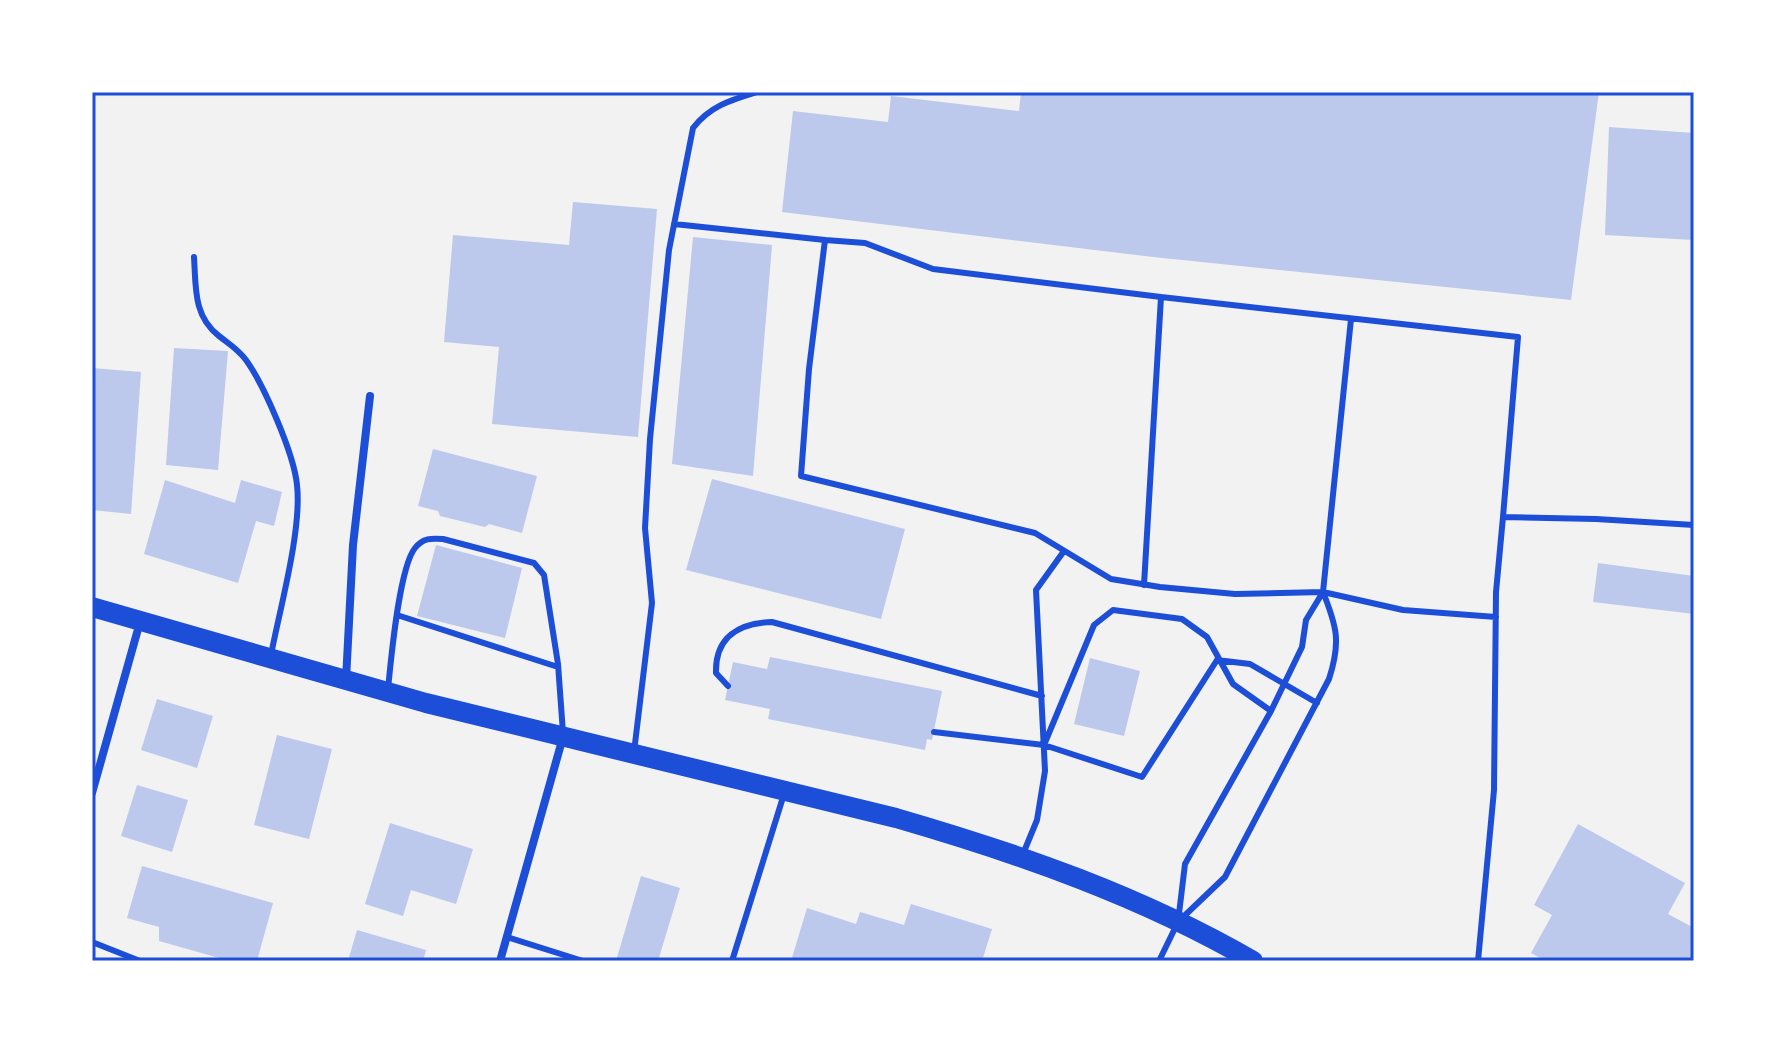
<svg xmlns="http://www.w3.org/2000/svg" width="1786" height="1053" font-family="Cabin,sans-serif">
<style>
.building{fill:#bdc9ec}
.lines{fill:none;stroke-linecap:round;stroke-linejoin:round}
.service{stroke:#1d4ed8;stroke-width:6}
.minor{stroke:#1d4ed8;stroke-width:8}
.primary{stroke:#1d4ed8;stroke-width:20}
.neatline{fill:none;stroke:#1d4ed8;stroke-width:3}
</style>
<rect width="100%" height="100%" fill="#f2f2f2"/>
<path class="building" d="M 1021,92 L 1150,92 L 1174,95 L 1174,92 L 1599,92 L 1571,300 L 1153,257 L 782,212 L 793,111 L 888,122 L 891,96 L 1019,111 Z
M 1609,127 L 1694,133 L 1694,240 L 1605,235 Z
M 573,202 L 657,209 L 638,437 L 492,424 L 499,347 L 444,342 L 453,235 L 569,245 Z
M 693,237 L 772,245 L 753,476 L 672,464 Z
M 174,348 L 228,351 L 218,470 L 166,465 Z
M 92,368 L 141,372 L 131,514 L 92,510 Z
M 433,449 L 537,476 L 522,533 L 489,524 L 485,527 L 440,516 L 438,511 L 418,506 Z
M 712,479 L 905,529 L 881,619 L 686,570 Z
M 165,480 L 235,503 L 241,480 L 282,492 L 274,526 L 256,521 L 238,583 L 144,554 Z
M 436,545 L 522,568 L 505,638 L 417,616 Z
M 1598,563 L 1694,576 L 1694,614 L 1593,602 Z
M 770,657 L 942,691 L 932,740 L 927,739 L 925,750 L 768,719 L 770,709 L 725,700 L 733,662 L 767,669 Z
M 1090,658 L 1140,671 L 1124,736 L 1074,724 Z
M 157,699 L 213,716 L 197,768 L 141,750 Z
M 277,735 L 332,749 L 309,839 L 254,825 Z
M 137,785 L 188,800 L 172,852 L 121,836 Z
M 390,823 L 473,849 L 456,904 L 411,890 L 403,916 L 365,904 Z
M 1578,824 L 1685,883 L 1668,914 L 1694,928 L 1694,961 L 1546,961 L 1531,953 L 1552,915 L 1534,905 Z
M 142,866 L 273,903 L 257,961 L 230,961 L 159,941 L 159,927 L 127,918 Z
M 641,876 L 680,888 L 658,961 L 616,961 Z
M 911,904 L 992,929 L 982,961 L 791,961 L 807,908 L 856,924 L 860,912 L 904,925 Z
M 357,930 L 426,950 L 423,961 L 348,961 Z"/>
<g class="lines">
<path class="service" d="M 674,224 L 825,240 L 809,369 L 801,476 L 1035,533 L 1111,579 L 1160,587 L 1235,594 L 1323,592 L 1403,610 L 1496,617
M 825,240 L 865,243 L 933,269 L 1161,297 L 1144,585
M 194,257 C 196,287 193,316 219,336 C 229,344 238,349 246,360 C 264,385 294,454 297,485 C 302,530 280,608 271,655
M 1161,297 L 1518,337 L 1503,517
M 397,615 L 558,667
M 1217,660 L 1250,664 L 1317,703
M 728,686 L 716,673 C 715,637 739,623 772,622 L 1042,696
M 388,689 C 391,660 399,568 415,548 C 423,538 431,538 443,539 L 534,563 L 544,575 L 558,664 L 563,733
M 934,732 L 1044,745 L 1142,777 L 1217,660
M 1044,745 L 1094,625 L 1113,610 L 1182,619 L 1207,637 L 1233,684 L 1271,711
M 634,752 L 652,603 L 645,528 L 650,439 L 669,250 L 693,128 C 710,106 731,100 757,92
M 1023,854 L 1037,820 L 1045,771 L 1036,590 L 1064,551
M 1180,920 L 1225,877 L 1329,679 C 1341,642 1337,627 1323,592
M 507,937 L 583,961
M 92,942 L 140,961
M 732,961 L 784,794
M 1159,961 L 1178,922 L 1185,864 L 1271,711 L 1302,647 L 1306,620 L 1323,592 L 1351,319
M 1478,961 L 1494,790 L 1496,592 L 1503,517 L 1596,519 L 1694,525"/>
<path class="minor" d="M 346,680 L 353,545 L 370,396
M 92,793 L 140,622
M 500,961 L 563,737"/>
<path class="primary" d="M 92,607 L 426,703 L 896,818 C 1020,854 1141,896 1253,961"/>
</g>
<rect width="1786" height="1053" fill="none" stroke="#ffffff" stroke-width="188"/>
<rect x="94" y="94" width="1598" height="865" class="neatline"/>
</svg>
